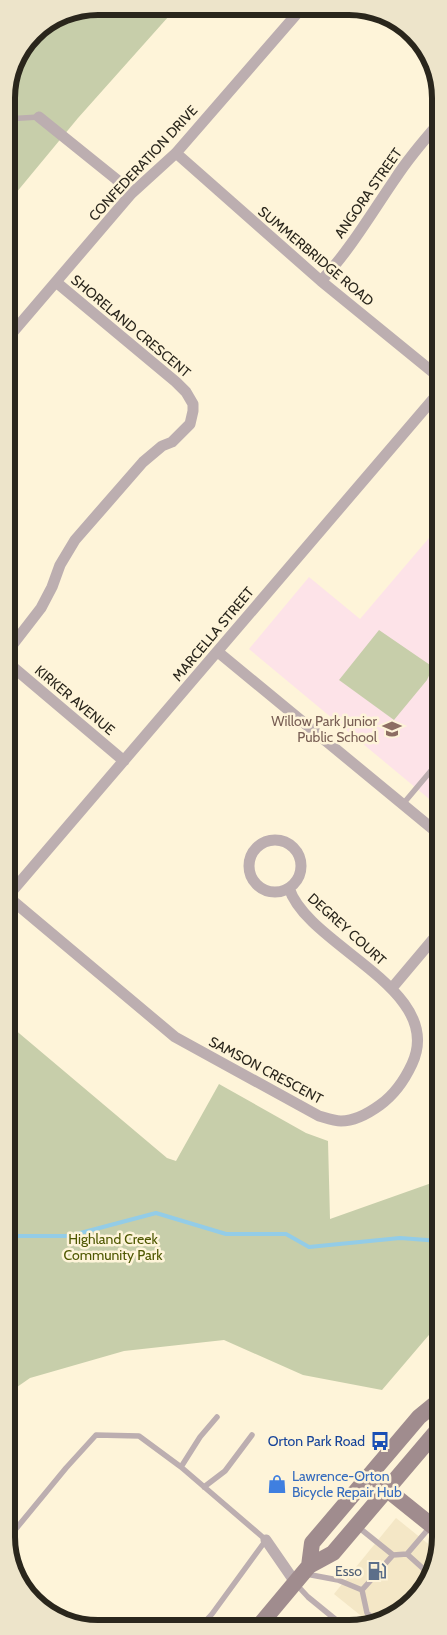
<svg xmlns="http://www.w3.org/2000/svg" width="447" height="1635" font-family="Cabin,sans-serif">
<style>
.built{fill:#f4e7c6}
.education{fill:#fde3e8}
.green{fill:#c7ceaa}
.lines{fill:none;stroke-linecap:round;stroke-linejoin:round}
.stream{stroke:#93cce7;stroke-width:4}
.lane{stroke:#bcaeb0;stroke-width:5.5}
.street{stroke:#bcaeb0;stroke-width:11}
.secondary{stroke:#a08c8e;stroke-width:16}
.labels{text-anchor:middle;stroke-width:5;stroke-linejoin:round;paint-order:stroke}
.street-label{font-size:14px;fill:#2a261c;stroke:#fef4d9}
.education-label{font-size:14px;fill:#785e54;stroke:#fef4d9;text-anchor:end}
.park-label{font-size:14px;fill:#4e5701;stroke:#fef4d9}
.transit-label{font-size:14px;fill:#164399;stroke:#fef4d9;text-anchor:end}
.shop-label{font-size:14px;fill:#366cbe;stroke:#fef4d9;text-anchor:start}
.service-label{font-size:14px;fill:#4e5e75;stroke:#fef4d9;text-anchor:end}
.rim{fill:none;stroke:#2a261c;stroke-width:6}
</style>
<rect width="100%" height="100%" fill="#fef4d9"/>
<path class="built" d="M 396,1518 L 437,1551 L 418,1598 L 370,1623 L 334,1594 Z"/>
<path class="education" d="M 440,525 L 440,808 L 249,649 L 309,577 L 360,619 Z"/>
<path class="green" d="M 98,6 L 177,7 L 78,118 L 6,205 L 6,93 L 33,33 L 63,13 Z
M 379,630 L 433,667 L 427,680 L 394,720 L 339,680 Z
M 7,1023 L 167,1158 L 176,1161 L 219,1084 L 306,1133 L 328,1141 L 330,1219 L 440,1180 L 440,1322 L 382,1390 L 303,1375 L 224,1340 L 124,1351 L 30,1378 L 7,1394 Z"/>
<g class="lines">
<path class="stream" d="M 7,1236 L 69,1236 L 156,1213 L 226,1234 L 286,1234 L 309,1247 L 400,1238 L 440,1241"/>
<path class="lane" d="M 6,119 L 39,117
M 403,804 L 440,760
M 181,1467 L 200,1437 L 217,1417
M 204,1487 L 225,1471 L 252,1435
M 357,1526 L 393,1555 L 407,1554
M 7,1542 L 10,1536 L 66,1468 L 96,1435 L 139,1436 L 181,1467 L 266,1540 L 212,1614 L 200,1627
M 385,1564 L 393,1555
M 428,1573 L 407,1554 L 430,1527
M 306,1574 L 338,1580 L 362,1590 L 367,1613 L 375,1620
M 296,1584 L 308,1597 L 346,1628
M 362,1590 L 371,1580
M 29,1598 L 30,1598
M 321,1628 L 331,1616"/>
<path class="street" d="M 39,117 L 116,179 L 131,194
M 176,153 L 321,281 L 440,378
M 321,281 C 350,250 371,214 395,179 C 408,159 424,140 440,122
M 7,339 L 131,194 L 176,153 L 301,9
M 7,652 L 41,608 L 52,587 L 60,565 L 75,540 L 143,462 L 162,446 L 172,442 L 190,424 L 193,411 L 193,404 L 186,392 L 176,382 L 56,282
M 218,652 L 440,835
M 7,662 L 124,761
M249 866a26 26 0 1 1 52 0a26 26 0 1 1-52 0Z
M 7,896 L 175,1037 L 319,1116 C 326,1118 334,1121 341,1121 C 355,1121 369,1113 380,1105 C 394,1095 405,1079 412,1064 C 447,989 308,947 289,888
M 8,896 L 440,391
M 392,988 L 440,931
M 266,1540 L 295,1582"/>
<path class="secondary" d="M 380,1484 L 441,1533
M 309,1566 L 312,1543 L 419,1417 L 441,1399
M 257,1628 L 309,1566 L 333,1553 L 435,1433 L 441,1424"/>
</g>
<defs>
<g id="school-bare" transform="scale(1.5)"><path d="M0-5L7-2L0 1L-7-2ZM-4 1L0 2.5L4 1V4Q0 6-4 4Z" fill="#8d6e63" stroke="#fef4d9" stroke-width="2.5" paint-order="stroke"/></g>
<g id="bus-bare" transform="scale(1.5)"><path d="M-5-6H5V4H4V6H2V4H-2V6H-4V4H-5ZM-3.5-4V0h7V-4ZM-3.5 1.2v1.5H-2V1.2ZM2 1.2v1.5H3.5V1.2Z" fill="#1a4fb4" stroke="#fef4d9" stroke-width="2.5" paint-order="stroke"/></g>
<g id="shop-bare" transform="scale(1.5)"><path d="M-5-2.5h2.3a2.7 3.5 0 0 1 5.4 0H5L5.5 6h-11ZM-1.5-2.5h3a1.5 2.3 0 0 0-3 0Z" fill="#3f7fe0" stroke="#fef4d9" stroke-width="2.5" paint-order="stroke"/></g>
<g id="fuel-bare" transform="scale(1.5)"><path d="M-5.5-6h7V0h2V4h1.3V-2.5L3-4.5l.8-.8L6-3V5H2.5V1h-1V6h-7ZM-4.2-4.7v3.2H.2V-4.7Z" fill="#5c6f8a" stroke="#fef4d9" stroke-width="2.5" paint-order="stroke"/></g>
</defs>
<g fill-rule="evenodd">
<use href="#school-bare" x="392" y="729"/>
<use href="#bus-bare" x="380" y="1441"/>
<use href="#shop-bare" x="277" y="1484"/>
<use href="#fuel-bare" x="377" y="1571"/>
</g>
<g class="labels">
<g class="street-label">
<text transform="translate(143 163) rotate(-47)" y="5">CONFEDERATION DRIVE</text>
<text transform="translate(368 193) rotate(-55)" y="5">ANGORA STREET</text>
<text transform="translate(316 256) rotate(40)" y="5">SUMMERBRIDGE ROAD</text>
<text transform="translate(131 326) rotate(40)" y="5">SHORELAND CRESCENT</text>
<text transform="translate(213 634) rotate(-50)" y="5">MARCELLA STREET</text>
<text transform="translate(75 700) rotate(40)" y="5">KIRKER AVENUE</text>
<text transform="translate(347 929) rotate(42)" y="5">DEGREY COURT</text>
<text transform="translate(266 1070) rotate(28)" y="5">SAMSON CRESCENT</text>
</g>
<g class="education-label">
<text x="377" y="726">Willow Park Junior<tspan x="377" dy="16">Public School</tspan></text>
</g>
<g class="park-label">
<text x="113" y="1244">Highland Creek<tspan x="113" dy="16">Community Park</tspan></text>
</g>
<g class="transit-label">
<text x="365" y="1446">Orton Park Road</text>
</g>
<g class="shop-label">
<text x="292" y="1481">Lawrence-Orton<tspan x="292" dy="16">Bicycle Repair Hub</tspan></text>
</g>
<g class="service-label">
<text x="362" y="1576">Esso</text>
</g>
</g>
<path d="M0 0H447V1635H0ZM98 15H349A83 83 0 0 1 432 98V1537A83 83 0 0 1 349 1620H98A83 83 0 0 1 15 1537V98A83 83 0 0 1 98 15Z" fill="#ede4ca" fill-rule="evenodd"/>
<path class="rim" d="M98 15H349A83 83 0 0 1 432 98V1537A83 83 0 0 1 349 1620H98A83 83 0 0 1 15 1537V98A83 83 0 0 1 98 15Z"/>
</svg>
